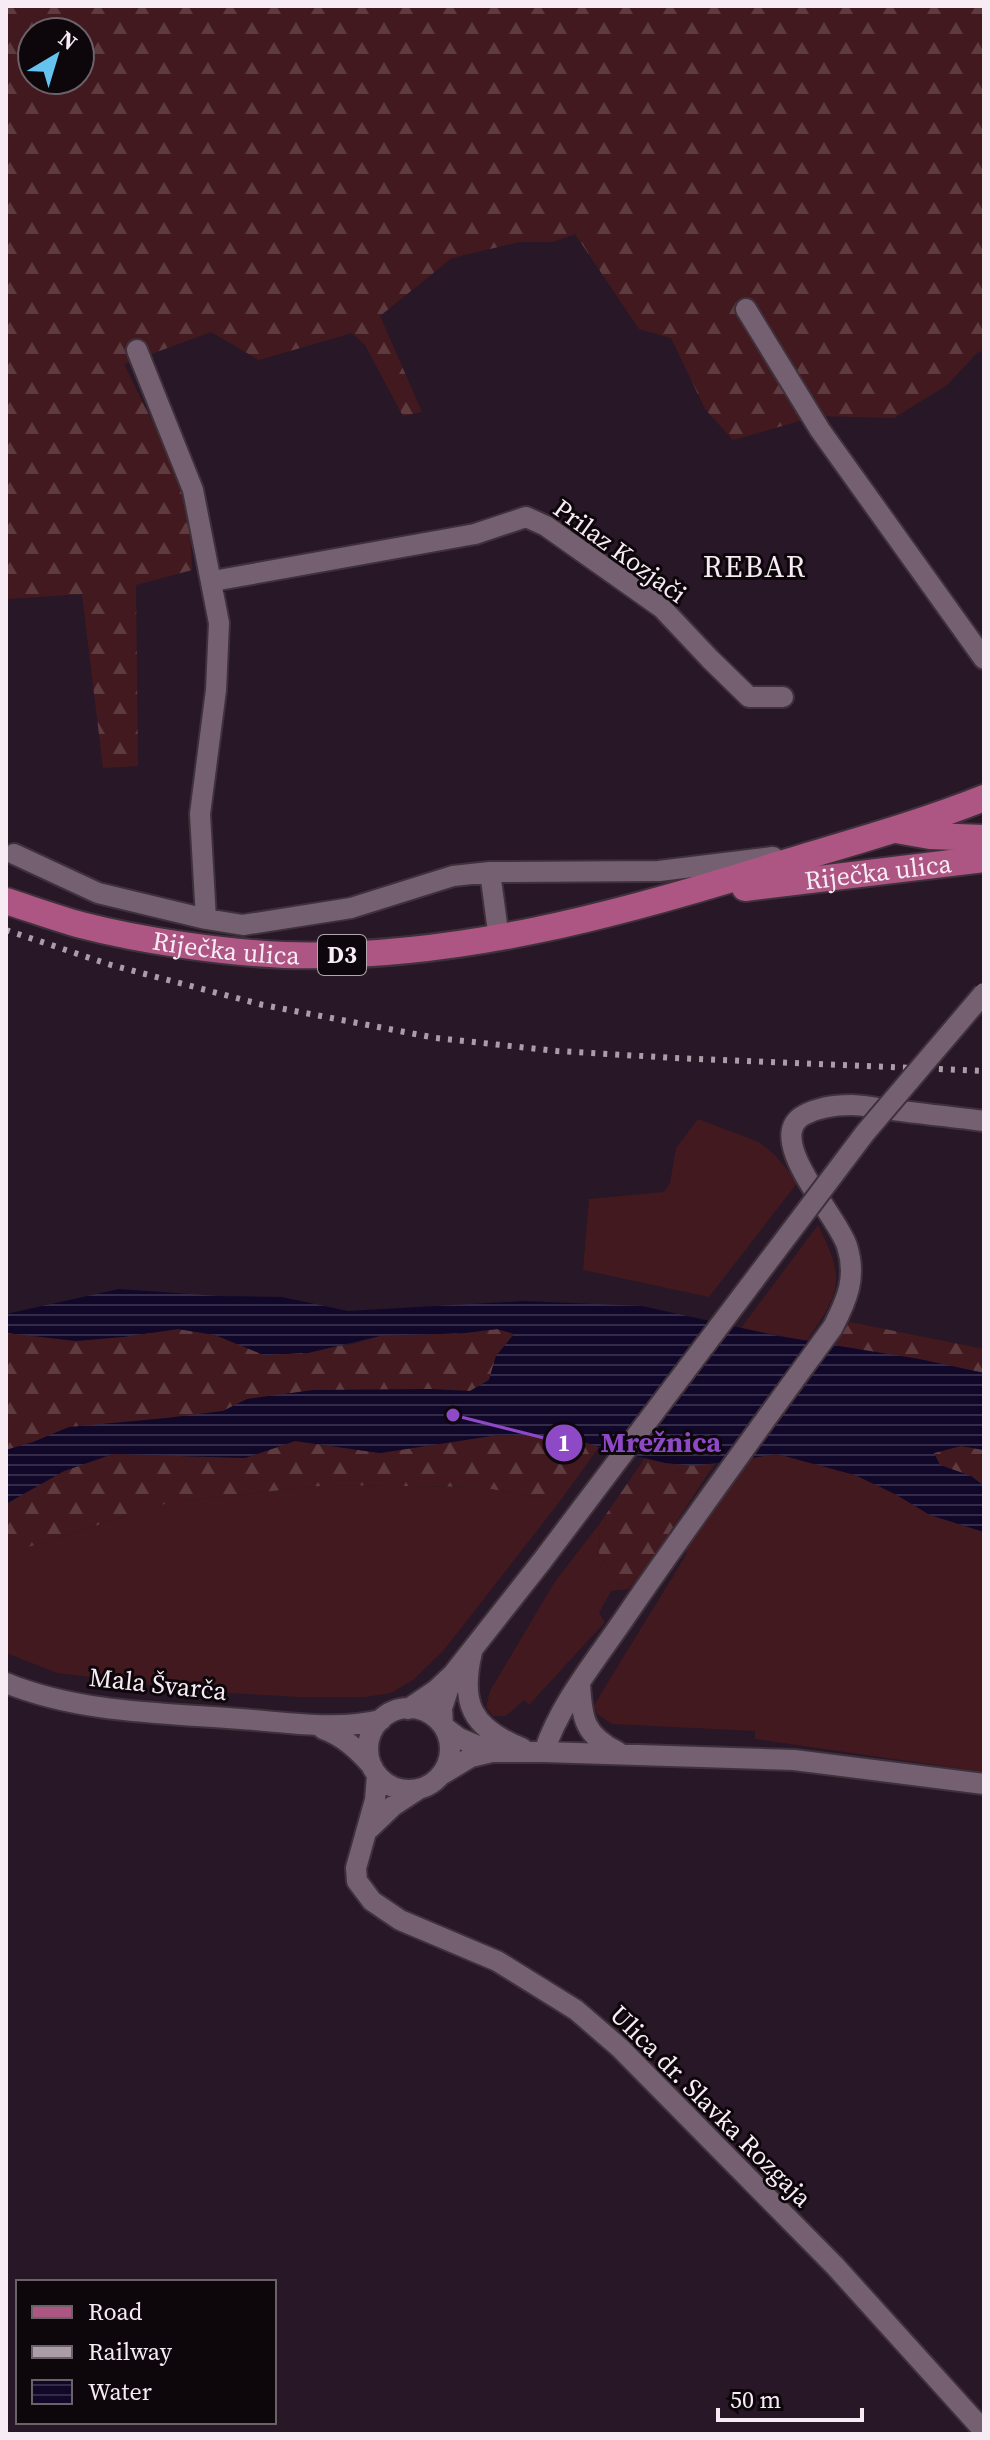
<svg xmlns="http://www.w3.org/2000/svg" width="990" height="2440" font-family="'Source Serif 4',serif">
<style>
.grass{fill:#42191e}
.forest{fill:url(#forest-firs);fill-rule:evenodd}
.water{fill:url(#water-rules)}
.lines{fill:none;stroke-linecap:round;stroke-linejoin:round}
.minor-casing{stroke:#3f313c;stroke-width:24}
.major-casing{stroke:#3f313c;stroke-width:30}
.minor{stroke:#756071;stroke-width:20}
.major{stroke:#ae5683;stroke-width:26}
.rail{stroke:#ab9da8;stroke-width:6;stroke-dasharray:4 8;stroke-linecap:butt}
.minor-bridge-casing{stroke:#3f313c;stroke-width:24;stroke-linecap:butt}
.minor-bridge{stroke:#756071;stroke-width:20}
.labels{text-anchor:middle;stroke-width:6;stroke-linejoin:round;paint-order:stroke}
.shield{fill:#0d060b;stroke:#b1a6ae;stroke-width:2}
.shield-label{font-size:24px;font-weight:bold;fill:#f7ebf4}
.street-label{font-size:26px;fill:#f7ebf4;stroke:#0d060b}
.quarter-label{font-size:30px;letter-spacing:2px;fill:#f7ebf4;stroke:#0d060b}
.leader{fill:none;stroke:#8e49c7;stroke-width:3}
.callout-dot{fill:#8e49c7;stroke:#0d060b;stroke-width:3}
.mark-label{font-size:24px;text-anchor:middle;font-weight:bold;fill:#fff}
.callout-label{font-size:28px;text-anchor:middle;font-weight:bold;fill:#8e49c7;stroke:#0d060b;stroke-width:6;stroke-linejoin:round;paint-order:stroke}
</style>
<defs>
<pattern id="forest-firs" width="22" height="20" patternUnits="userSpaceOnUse" patternTransform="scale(2)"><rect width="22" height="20" fill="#42191e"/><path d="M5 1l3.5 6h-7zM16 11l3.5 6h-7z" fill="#5e3b3f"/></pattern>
<pattern id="water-rules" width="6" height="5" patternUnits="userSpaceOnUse" patternTransform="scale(2)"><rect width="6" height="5" fill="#110729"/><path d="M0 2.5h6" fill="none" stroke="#342b49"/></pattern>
</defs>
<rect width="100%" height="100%" fill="#281726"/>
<path class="grass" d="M 698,1119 L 759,1142 L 774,1154 L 798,1182 L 709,1297 L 583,1270 L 589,1199 L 664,1192 L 670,1183 L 676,1148 Z
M 818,1225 C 846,1281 841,1291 807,1341 L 741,1328 Z
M 777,1454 L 855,1475 L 895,1494 L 930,1515 L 984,1532 L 984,1772 L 755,1739 L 755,1731 L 612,1724 L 597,1714 L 594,1705 L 686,1555 L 689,1540 L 750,1458 Z
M 329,1485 L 479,1487 L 560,1501 L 444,1650 L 413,1680 L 391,1693 L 365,1697 L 299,1697 L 211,1692 L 57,1673 L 6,1653 L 6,1554 L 171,1502 Z
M 600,1523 L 599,1554 L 619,1585 L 641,1576 L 628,1589 L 611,1591 L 599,1613 L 605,1622 L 529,1705 L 524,1700 L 506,1716 L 493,1716 L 486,1707 L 490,1691 L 554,1583 Z"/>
<path class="forest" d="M 6,6 L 984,6 L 984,350 L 977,353 L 947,385 L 894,418 L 817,416 L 733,440 L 705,409 L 671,338 L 639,329 L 575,234 L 553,242 L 519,242 L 452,258 L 380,316 L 422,412 L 403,416 L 365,345 L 352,333 L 259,360 L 211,332 L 124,364 L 188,494 L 192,570 L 136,585 L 138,766 L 103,768 L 82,594 L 6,599 ZM 32,32 L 80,32 L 80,80 L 32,80 Z
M 850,1322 L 984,1349 L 984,1373 L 919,1359 L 832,1346 Z
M 178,1329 L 215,1335 L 264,1355 L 353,1344 L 380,1336 L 465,1333 L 497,1329 L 515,1334 L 496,1356 L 489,1380 L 470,1391 L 429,1389 L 247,1399 L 223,1411 L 33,1442 L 6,1450 L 6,1333 L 123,1337 Z
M 498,1435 L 567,1436 L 599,1447 L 560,1501 L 479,1487 L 329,1485 L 171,1502 L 6,1554 L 6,1504 L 64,1471 L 113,1454 L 245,1458 L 295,1441 L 380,1453 Z
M 961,1446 L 984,1450 L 984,1486 L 971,1476 L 939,1465 L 933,1453 Z
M 645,1458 C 669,1464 691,1466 715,1463 L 641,1576 L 619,1585 L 599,1554 L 600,1523 Z"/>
<path class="water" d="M 119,1289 L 218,1296 L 282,1297 L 348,1311 L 524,1301 L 642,1306 L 778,1336 L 919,1359 L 984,1373 L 984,1418 L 981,1419 L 984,1421 L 984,1450 L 961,1446 L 934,1453 L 940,1465 L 971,1476 L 984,1486 L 984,1532 L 930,1515 L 895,1494 L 855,1475 L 777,1454 L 695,1466 L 665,1463 L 599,1447 L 567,1436 L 498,1435 L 380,1453 L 295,1441 L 245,1458 L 113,1454 L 64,1471 L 6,1504 L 6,1450 L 33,1442 L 69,1427 L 166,1418 L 223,1411 L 247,1399 L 313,1390 L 429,1389 L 470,1391 L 489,1380 L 496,1356 L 514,1334 L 497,1329 L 465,1333 L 380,1336 L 308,1353 L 264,1355 L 215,1335 L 178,1329 L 123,1337 L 76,1341 L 6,1333 L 6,1314 Z"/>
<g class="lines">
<g class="minor-casing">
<path id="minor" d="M 746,309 L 820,430 L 984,659
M 137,350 L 193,490 L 219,623 L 216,690 L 200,814 L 206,919
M 213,581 L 475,534 L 526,517 L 546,526 L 662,608 L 710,659 L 749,697 L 783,697
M 14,854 L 98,893 L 206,919 L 243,925 L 351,908 L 453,876 L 490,872 L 499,939
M 490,872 L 659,871 L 773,857
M 472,1652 C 460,1703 471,1728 522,1748
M 452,1678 L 442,1708 L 443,1726 L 459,1738 L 492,1752
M 6,1683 C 80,1713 162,1713 241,1719 C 286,1722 336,1731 381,1720
M 580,1684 C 582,1719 584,1735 618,1752
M368 1749a41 41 0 1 1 82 0a41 41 0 1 1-82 0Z
M 408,1709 L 436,1690 L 453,1674 L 542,1561
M 323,1729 C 344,1737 357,1749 372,1766
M 544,1752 C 560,1703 597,1659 626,1616 C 693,1518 763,1423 833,1327 C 847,1300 857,1277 847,1246 C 838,1216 762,1138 804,1115 C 817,1108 836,1105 851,1105 C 865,1105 879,1109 893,1110 C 923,1114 954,1117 984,1121
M 377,1775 L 375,1800 L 356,1868 L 357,1881 L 372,1901 L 400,1920 L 497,1961 L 576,2010 L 620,2048 L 835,2266 L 984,2431
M 441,1775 L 471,1757 L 492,1752 L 544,1752 L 794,1760 L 984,1784
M 369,1829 L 393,1806 L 419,1789"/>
</g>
<g class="major-casing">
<g id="major">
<path d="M 896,830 L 930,836 L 984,838"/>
<path id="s1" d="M 745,888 L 984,859"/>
<path id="s2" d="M 6,901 C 31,909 56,918 81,925 C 143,941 221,952 284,955 C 453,960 618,915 777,865 C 846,844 916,825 984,798"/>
</g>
</g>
<use href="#minor" class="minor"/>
<use href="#major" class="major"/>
<path class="rail" d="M 6,930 L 111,965 L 263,1005 L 436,1038 L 557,1051 L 675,1058 L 984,1071"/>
<g class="minor-bridge-casing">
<path id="minor-bridge" d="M 542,1561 L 865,1133 L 984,993"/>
</g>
<use href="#minor-bridge" class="minor-bridge"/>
</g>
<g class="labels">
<rect class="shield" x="318" y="935" width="48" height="40" rx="6"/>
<g class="shield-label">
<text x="342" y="963">D3</text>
</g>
<g class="street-label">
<text transform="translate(620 551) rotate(36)" y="9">Prilaz Kozjači</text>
<text dy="9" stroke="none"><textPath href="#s1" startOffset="134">Riječka ulica</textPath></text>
<text dy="9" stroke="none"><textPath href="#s2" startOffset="226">Riječka ulica</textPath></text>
<text transform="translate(158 1684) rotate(6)" y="9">Mala Švarča</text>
<text transform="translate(711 2106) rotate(45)" y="9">Ulica dr. Slavka Rozgaja</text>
</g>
<g class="quarter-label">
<text x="755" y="577">REBAR</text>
</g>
</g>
<path class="leader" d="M453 1415L564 1443"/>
<g class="callout-dot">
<circle cx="453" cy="1415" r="8"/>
<circle cx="564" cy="1443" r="20"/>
</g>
<g class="mark-label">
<text x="564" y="1451">1</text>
</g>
<g class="callout-label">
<text x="661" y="1452">Mrežnica</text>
</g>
<rect width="990" height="2440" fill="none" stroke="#f7ebf4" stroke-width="16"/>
<rect x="16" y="2280" width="260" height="144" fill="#0d060b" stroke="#6b6268" stroke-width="2"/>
<rect x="32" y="2306" width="40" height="12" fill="#ae5683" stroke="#6b6268" stroke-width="2"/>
<text x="88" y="2320" font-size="24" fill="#f7ebf4">Road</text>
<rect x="32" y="2346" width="40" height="12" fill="#ab9da8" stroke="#6b6268" stroke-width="2"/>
<text x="88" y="2360" font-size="24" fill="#f7ebf4">Railway</text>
<rect x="32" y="2380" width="40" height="24" fill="url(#water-rules)" stroke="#6b6268" stroke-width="2"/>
<text x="88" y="2400" font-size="24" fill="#f7ebf4">Water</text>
<g transform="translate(56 56) rotate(38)"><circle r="38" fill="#0d060b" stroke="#6b6268" stroke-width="2"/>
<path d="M0-6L14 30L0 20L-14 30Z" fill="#65c4ef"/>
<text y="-12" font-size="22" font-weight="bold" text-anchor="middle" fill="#f7ebf4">N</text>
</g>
<path d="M718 2408v12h144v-12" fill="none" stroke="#f7ebf4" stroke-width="4"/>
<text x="730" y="2408" font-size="24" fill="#f7ebf4" stroke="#0d060b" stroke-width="6" paint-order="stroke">50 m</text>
</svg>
